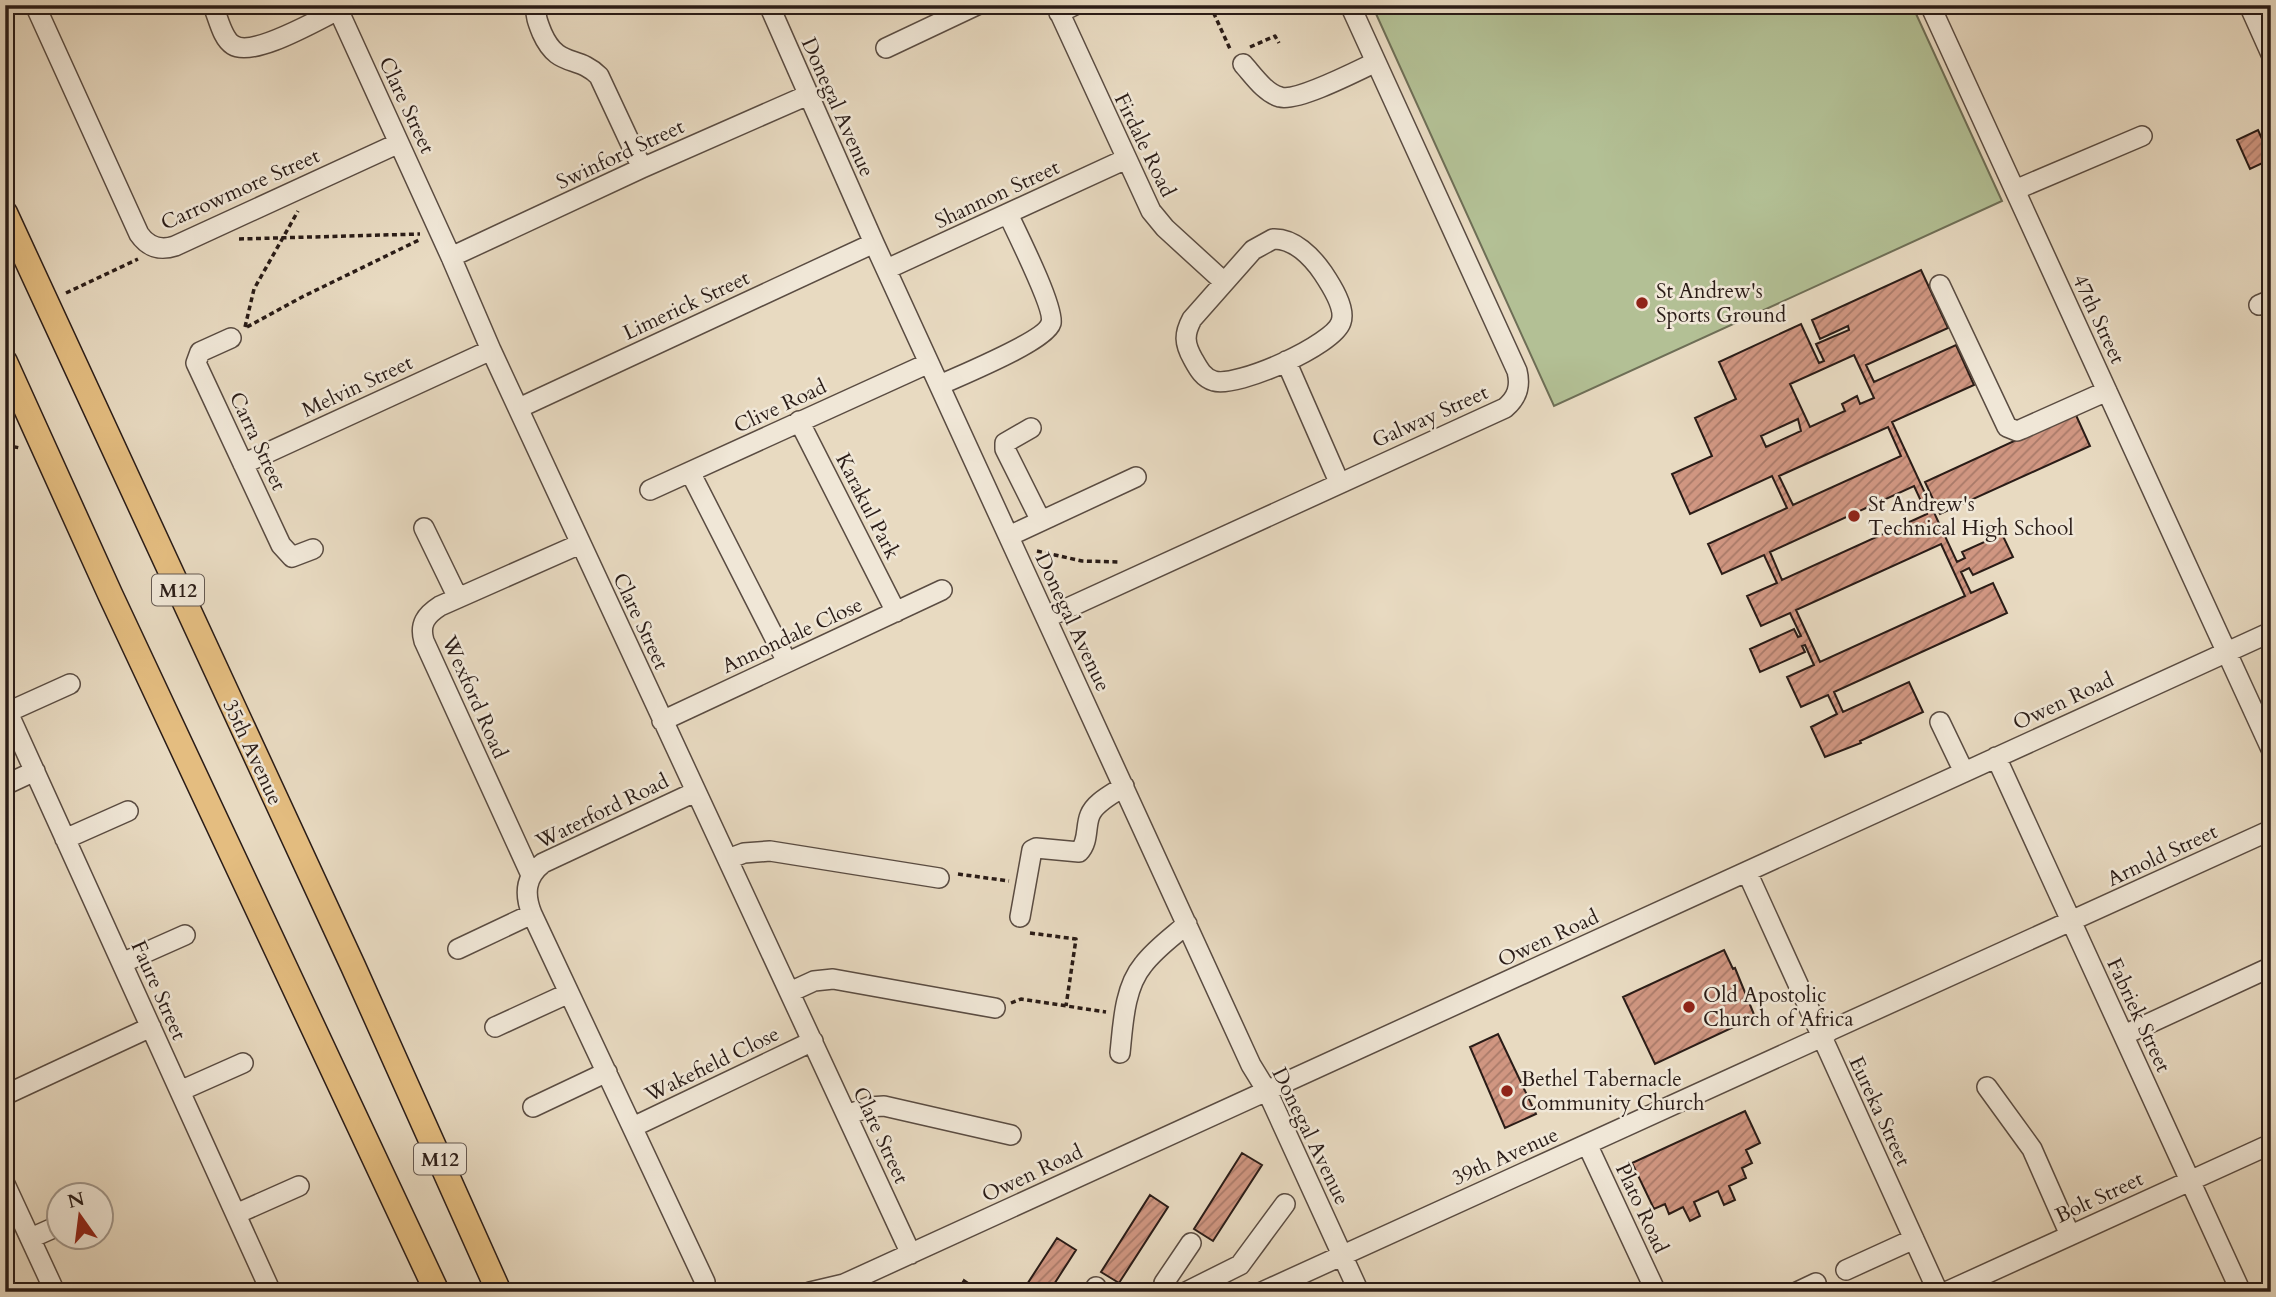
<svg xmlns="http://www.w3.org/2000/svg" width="2276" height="1297" font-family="Cardo,serif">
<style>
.park{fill:#b3c095;stroke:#6e6e56;stroke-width:2}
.building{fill:url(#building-hatch);stroke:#2a1c17;stroke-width:2;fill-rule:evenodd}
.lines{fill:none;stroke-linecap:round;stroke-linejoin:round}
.minor-casing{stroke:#5a4c42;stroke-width:22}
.major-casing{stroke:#2a1c17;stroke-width:27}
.path{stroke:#2a1c17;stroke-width:3.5;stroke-dasharray:5 3.5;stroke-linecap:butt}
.minor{stroke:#f0e7d7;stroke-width:19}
.major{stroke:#e4bd80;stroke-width:24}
.poi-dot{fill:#8f2418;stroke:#f0e7d7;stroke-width:2.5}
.labels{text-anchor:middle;stroke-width:5;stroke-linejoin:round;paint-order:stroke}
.shield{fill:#f0e7d7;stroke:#655951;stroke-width:2}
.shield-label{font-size:19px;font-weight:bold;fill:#2a1c17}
.street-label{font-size:21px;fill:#2a1c17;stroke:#f0e7d7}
.poi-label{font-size:21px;fill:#2a1c17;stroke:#f0e7d7;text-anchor:start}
</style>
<defs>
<pattern id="building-hatch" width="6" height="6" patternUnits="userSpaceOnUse" patternTransform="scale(1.75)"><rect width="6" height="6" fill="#d09681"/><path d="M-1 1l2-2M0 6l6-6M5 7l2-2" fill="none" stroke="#a97a69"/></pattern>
</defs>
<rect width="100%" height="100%" fill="#e8dac1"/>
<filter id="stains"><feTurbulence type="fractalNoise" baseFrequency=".00286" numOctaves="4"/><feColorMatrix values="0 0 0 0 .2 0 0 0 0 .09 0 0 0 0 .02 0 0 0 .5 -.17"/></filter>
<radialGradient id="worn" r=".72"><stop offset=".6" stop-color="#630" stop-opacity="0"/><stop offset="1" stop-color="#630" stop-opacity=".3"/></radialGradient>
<path class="park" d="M 1372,5 L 1912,5 L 2002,201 L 1554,406 Z"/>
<path class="building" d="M 2258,130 L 2271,159 L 2250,169 L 2237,140 Z
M 1921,270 L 1948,328 L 1866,365 L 1874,382 L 1956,345 L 1974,385 L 1892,422 L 1957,562 L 1965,558 L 1962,552 L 2002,534 L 2013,557 L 1973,575 L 1969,568 L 1961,572 L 1971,593 L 1993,583 L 2007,613 L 1834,692 L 1843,712 L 1909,682 L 1923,712 L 1860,741 L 1861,743 L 1825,757 L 1811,727 L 1837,714 L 1828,695 L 1801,707 L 1787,677 L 1814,665 L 1805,645 L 1802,646 L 1805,652 L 1760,672 L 1750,649 L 1794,629 L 1798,637 L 1801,636 L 1790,613 L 1761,626 L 1747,596 L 1777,583 L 1764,555 L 1722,574 L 1708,544 L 1787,508 L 1772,476 L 1690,514 L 1672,474 L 1712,456 L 1695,418 L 1736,399 L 1719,362 L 1801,324 L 1819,363 L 1824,361 L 1816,344 L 1849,330 L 1848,326 L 1820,339 L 1812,320 ZM 1854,355 L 1874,398 L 1860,404 L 1857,396 L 1842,404 L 1845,411 L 1810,427 L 1790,384 ZM 1798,419 L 1801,431 L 1766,447 L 1761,436 ZM 1888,427 L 1901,456 L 1793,505 L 1779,476 ZM 1914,486 L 1927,514 L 1782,580 L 1770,552 ZM 1941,544 L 1965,596 L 1820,662 L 1796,610 Z
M 2075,413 L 2090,446 L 1940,514 L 1925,482 Z
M 1724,950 L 1733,969 L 1735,968 L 1755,1017 L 1655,1064 L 1623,997 Z
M 1498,1034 L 1536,1114 L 1505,1128 L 1470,1047 Z
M 1745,1111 L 1760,1143 L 1746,1150 L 1752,1163 L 1742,1168 L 1746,1178 L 1729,1186 L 1735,1200 L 1724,1205 L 1718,1191 L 1694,1202 L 1700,1216 L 1690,1221 L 1683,1207 L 1669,1214 L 1665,1204 L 1654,1209 L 1632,1163 Z
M 1242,1153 L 1262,1165 L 1213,1241 L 1194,1229 Z
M 1150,1195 L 1168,1207 L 1119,1283 L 1101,1272 Z
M 1057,1238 L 1076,1250 L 1049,1292 L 1022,1292 Z
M 964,1280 L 981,1292 L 957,1292 Z"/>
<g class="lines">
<g class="minor-casing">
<path id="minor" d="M 35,5 L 139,234 C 148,247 160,251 175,246 L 399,143
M 336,5 L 451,257 L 491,350 L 911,1254
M 536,5 C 535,16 538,23 542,33 C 558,69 577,54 599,76 L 642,168
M 769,5 L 874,243 L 1251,1065 L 1267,1091 L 1359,1292
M 1056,5 L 1151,211 L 1165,228 L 1224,282
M 1930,5 L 2271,749
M 2249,5 L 2271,54
M 215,11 C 219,21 223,39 233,45 C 253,58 317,20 338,10
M 1059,13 L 1075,5
M 886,48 L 977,5
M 1243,64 C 1253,75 1265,93 1280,97 C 1297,102 1357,71 1376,62
M 2015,190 L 2142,136
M 1273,239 C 1294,238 1312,257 1323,273 C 1331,285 1346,308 1341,322 C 1334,345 1237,388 1214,381 C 1203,378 1198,368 1193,359 C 1184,343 1184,334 1192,319 L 1253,250 Z
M 451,257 L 642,168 L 808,95
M 887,269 L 1126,159
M 1940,285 L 2007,427 L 2017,431 L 2022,429 L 2107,391
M 2259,305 L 2271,300
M 231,338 L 200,352 L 196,363 L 281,545 L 292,557 L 313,549
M 1286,361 L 1339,482
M 940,385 C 959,376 1046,341 1051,323 C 1055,309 1016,231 1008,214
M 519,408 L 874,243
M 799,421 L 896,612
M 1031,428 L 1005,443 L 1005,449 L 1041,521
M 243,464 L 491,350
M 690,472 L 787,662
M 650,490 L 929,363
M 424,528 L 458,598
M 1009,536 L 1136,477
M 1046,618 L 1505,408 C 1517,398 1521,387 1517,371 L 1350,5
M 5,706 L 271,1292
M 8,712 L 70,684
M 662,721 L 942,590
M 1940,722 L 1964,772
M 1996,757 L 2241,1292
M 5,785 L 35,771
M 695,792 L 543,863 C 525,877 524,894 532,914 L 705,1282
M 65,839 L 128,811
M 728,859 L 744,853 L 770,851 L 939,878
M 1747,872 L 1938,1292
M 531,875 L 424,641 C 419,624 426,615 440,606 L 580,544
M 1020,917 L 1032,850 L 1036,848 L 1079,852 C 1089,842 1085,827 1090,815 C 1095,802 1113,794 1124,786
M 458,949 L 532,914
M 122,963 L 185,935
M 790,992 L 814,981 L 833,979 L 995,1008
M 495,1027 L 569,993
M 2124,1035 L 2271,967
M 1120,1053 C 1123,1025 1124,988 1143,965 C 1155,949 1172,937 1187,924
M 1987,1087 L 2032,1149 L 2070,1235
M 180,1091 L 243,1063
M 5,1095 L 151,1027
M 533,1107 L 607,1072
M 847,1115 L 869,1107 L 884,1106 L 1011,1135
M 633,1127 L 813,1041
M 1587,1144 L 1656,1292
M 5,1184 L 55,1292
M 236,1214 L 299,1186
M 31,1238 L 60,1225
M 1846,1270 L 1914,1239
M 1164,1283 L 1191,1243
M 810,1292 L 844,1284 L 2271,632
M 1093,1292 L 1096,1287
M 1186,1292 L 1240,1265 L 1285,1204
M 1262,1292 L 1822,1037 L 1831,1030 L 2271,830
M 1797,1292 L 1816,1283
M 1946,1292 L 2271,1144"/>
</g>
<g class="major-casing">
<path id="major" d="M 5,213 L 353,966 L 499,1292
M 5,362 L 110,594 L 437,1292"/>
</g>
<path class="path" d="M 1210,5 L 1231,51
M 1202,6 L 1204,5
M 1250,47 L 1275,36 L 1279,43
M 239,239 L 420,234
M 66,293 L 138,259
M 245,327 L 254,289 L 298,211
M 247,327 L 302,297 L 421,239
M 5,445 L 20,448
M 1037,551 L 1082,561 L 1119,562
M 958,874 L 1009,881
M 1030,933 L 1076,939 L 1066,1006
M 1011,1003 L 1021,999 L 1106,1012"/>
<use href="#minor" class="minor"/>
<use href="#major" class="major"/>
</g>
<g class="poi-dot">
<circle cx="1642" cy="303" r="7"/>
<circle cx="1854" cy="516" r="7"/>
<circle cx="1689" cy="1007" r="7"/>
<circle cx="1507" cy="1091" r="7"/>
</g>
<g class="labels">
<g class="shield">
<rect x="152" y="574.5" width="52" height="31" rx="5"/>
<rect x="414" y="1143.5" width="52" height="31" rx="5"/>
</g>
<g class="shield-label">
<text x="178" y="597">M12</text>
<text x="440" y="1166">M12</text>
</g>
<g class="street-label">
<text transform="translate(407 105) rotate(65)" y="7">Clare Street</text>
<text transform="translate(838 107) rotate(66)" y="7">Donegal Avenue</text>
<text transform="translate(1145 145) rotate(64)" y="7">Firdale Road</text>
<text transform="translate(620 154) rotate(-25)" y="7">Swinford Street</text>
<text transform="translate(240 189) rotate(-24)" y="7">Carrowmore Street</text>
<text transform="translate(997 194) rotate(-25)" y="7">Shannon Street</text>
<text transform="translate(686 305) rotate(-25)" y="7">Limerick Street</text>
<text transform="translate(2099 319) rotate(65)" y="7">47th Street</text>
<text transform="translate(357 386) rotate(-25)" y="7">Melvin Street</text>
<text transform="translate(780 406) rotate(-25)" y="7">Clive Road</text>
<text transform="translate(1430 416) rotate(-24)" y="7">Galway Street</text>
<text transform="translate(258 441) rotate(65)" y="7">Carra Street</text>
<text transform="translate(868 506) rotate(63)" y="7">Karakul Park</text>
<text transform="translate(641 621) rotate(65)" y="7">Clare Street</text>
<text transform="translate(1073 622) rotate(65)" y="7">Donegal Avenue</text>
<text transform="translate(792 635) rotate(-25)" y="7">Annondale Close</text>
<text transform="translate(475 697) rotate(66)" y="7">Wexford Road</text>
<text transform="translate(2063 701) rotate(-25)" y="7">Owen Road</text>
<text transform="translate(253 752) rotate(65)" y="7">35th Avenue</text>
<text transform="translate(602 811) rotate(-26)" y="7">Waterford Road</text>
<text transform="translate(2162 855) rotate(-25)" y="7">Arnold Street</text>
<text transform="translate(1548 938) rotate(-25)" y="7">Owen Road</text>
<text transform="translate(159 990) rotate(66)" y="7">Faure Street</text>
<text transform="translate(2139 1015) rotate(65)" y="7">Fabriek Street</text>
<text transform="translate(712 1064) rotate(-26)" y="7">Wakefield Close</text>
<text transform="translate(1880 1111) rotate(65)" y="7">Eureka Street</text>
<text transform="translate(881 1135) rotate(65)" y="7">Clare Street</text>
<text transform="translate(1311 1136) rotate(64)" y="7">Donegal Avenue</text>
<text transform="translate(1505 1156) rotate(-24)" y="7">39th Avenue</text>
<text transform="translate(1032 1173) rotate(-25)" y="7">Owen Road</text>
<text transform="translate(2099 1197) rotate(-25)" y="7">Bolt Street</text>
<text transform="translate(1642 1208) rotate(65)" y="7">Plato Road</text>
</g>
<g class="poi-label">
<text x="1656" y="298">St Andrew's<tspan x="1656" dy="24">Sports Ground</tspan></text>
<text x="1868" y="511">St Andrew's<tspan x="1868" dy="24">Technical High School</tspan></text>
<text x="1703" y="1002">Old Apostolic<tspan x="1703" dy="24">Church of Africa</tspan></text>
<text x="1521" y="1086">Bethel Tabernacle<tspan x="1521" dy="24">Community Church</tspan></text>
</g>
</g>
<rect width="2276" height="1297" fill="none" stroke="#e8dac1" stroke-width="28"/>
<rect x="7" y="7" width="2262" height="1283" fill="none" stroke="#2a1c17" stroke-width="3.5"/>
<rect x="14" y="14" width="2248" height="1269" fill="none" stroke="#2a1c17" stroke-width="2"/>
<g transform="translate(80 1216) rotate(346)"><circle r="33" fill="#f0e7d7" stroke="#a1968a" stroke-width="2"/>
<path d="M0-5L12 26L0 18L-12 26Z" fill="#8f2418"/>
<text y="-10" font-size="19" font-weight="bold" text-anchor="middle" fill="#2a1c17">N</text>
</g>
<rect width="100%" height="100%" filter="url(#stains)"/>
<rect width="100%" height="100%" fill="url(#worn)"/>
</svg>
